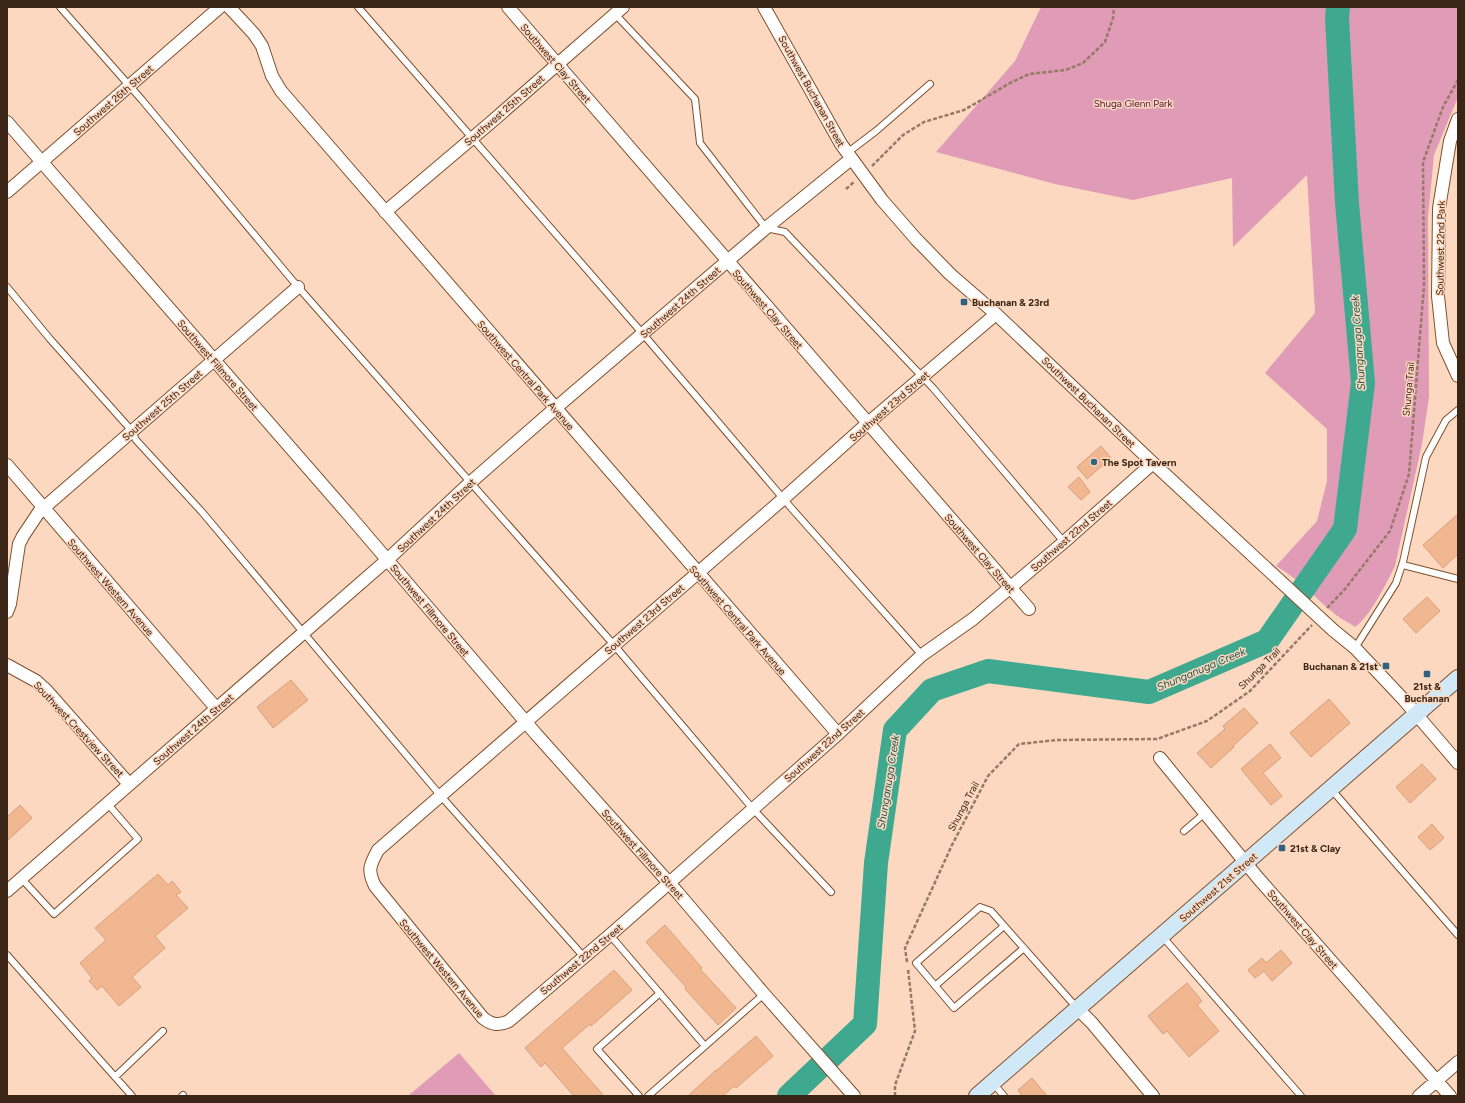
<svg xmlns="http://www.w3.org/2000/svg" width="1465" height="1103" font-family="Figtree,sans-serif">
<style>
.green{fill:#e09cb7}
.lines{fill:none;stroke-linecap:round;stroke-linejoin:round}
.river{stroke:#3fa990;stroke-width:24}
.building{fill:#f1b791;stroke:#d79f7a}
.lane-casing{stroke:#814f2b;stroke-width:8}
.street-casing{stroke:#814f2b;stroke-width:14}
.secondary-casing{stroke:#814f2b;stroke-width:18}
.path{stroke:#967966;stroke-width:2.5;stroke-dasharray:4 2;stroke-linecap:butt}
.lane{stroke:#fff;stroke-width:6}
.street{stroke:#fff;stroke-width:12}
.secondary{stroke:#d1e9f6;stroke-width:16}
.street-bridge-casing{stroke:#814f2b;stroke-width:14;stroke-linecap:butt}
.street-bridge{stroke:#fff;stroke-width:12}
.poi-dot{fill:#2f6480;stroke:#fcd8c1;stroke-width:1.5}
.labels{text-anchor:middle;stroke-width:3;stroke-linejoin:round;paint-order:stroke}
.street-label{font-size:10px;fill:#3b2516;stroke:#fcd8c1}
.park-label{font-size:10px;fill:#4e1130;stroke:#fcd8c1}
.poi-label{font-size:10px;font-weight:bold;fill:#3b2516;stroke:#fcd8c1;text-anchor:start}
.water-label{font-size:11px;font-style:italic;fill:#1f584a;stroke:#fcd8c1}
</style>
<rect width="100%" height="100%" fill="#fcd8c1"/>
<path class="green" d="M 1041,7 L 1458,7 L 1458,97 L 1434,155 L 1428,217 L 1429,397 L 1422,444 L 1395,566 C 1387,582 1370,617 1355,627 C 1349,622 1342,620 1336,615 C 1316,599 1299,579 1276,566 L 1317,521 L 1327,481 L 1327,429 L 1265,373 L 1315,313 L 1307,175 L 1233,247 L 1232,178 L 1133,200 L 1055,184 L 936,152 L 1015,61 Z
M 459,1053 L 496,1096 L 408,1096 Z"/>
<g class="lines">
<path class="river" d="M 789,1096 L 865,1024 L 876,863 L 895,730 L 932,690 L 988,671 L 1149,692 L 1267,641 L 1345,529 L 1363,383 L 1347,203 L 1337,18 L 1338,7"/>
</g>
<path class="building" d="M 1101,446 L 1111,458 L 1087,479 L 1077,467 Z
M 1079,477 L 1090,492 L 1081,500 L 1068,487 Z
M 1458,514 L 1458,554 L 1443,568 L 1423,545 Z
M 1427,597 L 1440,611 L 1416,633 L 1403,619 Z
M 291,680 L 308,700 L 273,728 L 257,707 Z
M 1329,699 L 1350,723 L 1311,757 L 1290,733 Z
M 1244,708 L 1258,723 L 1233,746 L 1234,747 L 1211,768 L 1197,753 L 1225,729 L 1223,726 Z
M 1270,744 L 1281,758 L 1263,773 L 1282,796 L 1271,805 L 1241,769 Z
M 1422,764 L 1436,779 L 1410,803 L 1396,787 Z
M 20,805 L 32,818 L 7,841 L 7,817 Z
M 1432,824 L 1444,838 L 1430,850 L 1418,837 Z
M 158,874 L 168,885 L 172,881 L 181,892 L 176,895 L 188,908 L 155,936 L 165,948 L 132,977 L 141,987 L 119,1006 L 102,986 L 97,990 L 89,981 L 92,978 L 80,963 L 106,940 L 95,928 Z
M 665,925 L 702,968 L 700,969 L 736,1008 L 718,1025 L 685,989 L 686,987 L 646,942 Z
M 1281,950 L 1292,963 L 1272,981 L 1264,971 L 1255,978 L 1248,970 L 1262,958 L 1266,963 Z
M 614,970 L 632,990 L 591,1026 L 590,1024 L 562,1048 L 604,1096 L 574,1096 L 545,1063 L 541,1067 L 525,1048 Z
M 1187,983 L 1202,1001 L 1197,1005 L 1219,1031 L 1189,1057 L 1167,1031 L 1163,1034 L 1148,1016 Z
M 756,1036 L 773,1056 L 736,1088 L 734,1086 L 723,1096 L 688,1096 L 716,1070 L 716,1071 Z
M 1032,1078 L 1047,1096 L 1022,1096 L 1018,1090 Z"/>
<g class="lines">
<g class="lane-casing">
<path id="lane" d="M 60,7 L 142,100 L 298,287 L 614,645 L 753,809 L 831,892
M 358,7 L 643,334 L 793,510 L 922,655
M 615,14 L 695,99 L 700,143 L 766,228 L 785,232 L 933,388 L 1064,542
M 847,153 L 876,131 L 930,84
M 7,287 L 50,339 L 132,431 L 136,440 L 202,512 L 440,795 L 584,957
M 1403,565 L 1458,579
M 1355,648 L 1396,583 L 1403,562 L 1426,457 L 1446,420 L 1458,410
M 1331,789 L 1458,935
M 1184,831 L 1205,813
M 21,878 L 54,914 L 138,839 L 107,803
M 610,935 L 705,1046 L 764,994
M 1162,936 L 1301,1096
M 1024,948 L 954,1008 L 916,963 L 980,907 L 991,911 L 1077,1008
M 7,955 L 132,1096
M 935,986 L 1004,926
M 115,1077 L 163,1031
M 993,1083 L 1004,1096
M 182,1096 L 183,1095
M 639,1096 L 597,1049 L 660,993
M 648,1096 L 705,1046"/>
</g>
<g class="street-casing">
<path id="street" d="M 229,7 L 254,34 L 262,46 L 272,76 L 281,91 L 838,734
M 508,7 L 1029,609
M 764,7 L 841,144 L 882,200 L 916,239 L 950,274 L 996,314 L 1153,463 L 1279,580
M 1458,119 L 1450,141 L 1439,208 L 1438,296 L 1443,343 L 1458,376
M 7,122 L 349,515 L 536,734 L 678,893 L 764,994 L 854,1096
M 7,192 L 220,7
M 385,212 L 489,124 L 623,7
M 996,314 L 868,423 L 783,499 L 378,850 C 370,865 367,870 375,886 L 483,1018 C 492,1025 499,1026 509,1021 L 610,935 L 838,734 L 922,655 L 973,619 L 1064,542 L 1153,463
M 7,465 L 216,708
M 7,612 L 10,604 L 19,544 L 23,536 L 39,512 L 298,287
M 1333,630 L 1355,648 L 1404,700 L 1458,763
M 7,665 L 36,681 L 46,690 L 129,784
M 1160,758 L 1258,878 L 1450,1096
M 7,891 L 387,560 L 471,482 L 544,418 L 766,228 L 851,159
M 1077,1008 L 1092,1023 L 1153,1096
M 1419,1096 L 1458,1062"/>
</g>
<g class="secondary-casing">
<path id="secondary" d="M 977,1096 L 1458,678"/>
</g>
<path class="path" d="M 872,166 L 903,135 L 924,122 L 964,110 L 1010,83 L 1029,74 L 1066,70 L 1083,63 L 1105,42 L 1114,15 L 1113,7
M 846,189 L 855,181
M 1327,608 L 1345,589 L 1390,531 L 1409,474 L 1424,285 L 1423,162 L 1443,107 L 1458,80
M 907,962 L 905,948 L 952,845 L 988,776 L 1019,744 L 1057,740 L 1157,739 L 1207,721 L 1250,691 L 1312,625
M 895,1096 L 895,1085 L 915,1031 L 908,969"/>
<use href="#lane" class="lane"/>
<use href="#street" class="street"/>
<use href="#secondary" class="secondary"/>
<g class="street-bridge-casing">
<path id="street-bridge" d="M 1279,580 L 1333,630"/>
</g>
<use href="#street-bridge" class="street-bridge"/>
</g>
<g class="poi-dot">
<rect x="960" y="298" width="8" height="8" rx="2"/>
<circle cx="1094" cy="462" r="4"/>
<rect x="1382" y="662" width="8" height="8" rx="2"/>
<rect x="1423" y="670" width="8" height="8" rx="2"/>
<rect x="1278" y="844" width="8" height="8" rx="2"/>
</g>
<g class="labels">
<g class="street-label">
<text transform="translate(556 63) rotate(49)" y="4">Southwest Clay Street</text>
<text transform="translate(812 91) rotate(61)" y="4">Southwest Buchanan Street</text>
<text transform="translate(113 100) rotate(-41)" y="4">Southwest 26th Street</text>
<text transform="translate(504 110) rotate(-41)" y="4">Southwest 25th Street</text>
<text transform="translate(1440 248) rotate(-89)" y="4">Southwest 22nd Park</text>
<text transform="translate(680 302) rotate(-41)" y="4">Southwest 24th Street</text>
<text transform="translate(768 309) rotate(49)" y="4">Southwest Clay Street</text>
<text transform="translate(218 365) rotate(49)" y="4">Southwest Fillmore Street</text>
<text transform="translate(526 375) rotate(49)" y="4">Southwest Central Park Avenue</text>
<text transform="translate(1408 389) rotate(-85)" y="4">Shunga Trail</text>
<text transform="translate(1089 402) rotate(44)" y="4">Southwest Buchanan Street</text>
<text transform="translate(162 405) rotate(-41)" y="4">Southwest 25th Street</text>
<text transform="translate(889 406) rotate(-41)" y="4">Southwest 23rd Street</text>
<text transform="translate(436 515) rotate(-43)" y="4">Southwest 24th Street</text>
<text transform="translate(1071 535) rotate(-41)" y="4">Southwest 22nd Street</text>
<text transform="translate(980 553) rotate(49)" y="4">Southwest Clay Street</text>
<text transform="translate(111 587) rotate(49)" y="4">Southwest Western Avenue</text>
<text transform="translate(430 610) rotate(50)" y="4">Southwest Fillmore Street</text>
<text transform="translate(644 619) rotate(-41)" y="4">Southwest 23rd Street</text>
<text transform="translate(738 620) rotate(49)" y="4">Southwest Central Park Avenue</text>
<text transform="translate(1259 668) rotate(-45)" y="4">Shunga Trail</text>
<text transform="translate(79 729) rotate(47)" y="4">Southwest Crestview Street</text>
<text transform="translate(193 729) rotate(-41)" y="4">Southwest 24th Street</text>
<text transform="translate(824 745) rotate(-42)" y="4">Southwest 22nd Street</text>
<text transform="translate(963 806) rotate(-62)" y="4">Shunga Trail</text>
<text transform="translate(643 854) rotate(48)" y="4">Southwest Fillmore Street</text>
<text transform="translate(1218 887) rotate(-41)" y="4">Southwest 21st Street</text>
<text transform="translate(1303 929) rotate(49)" y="4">Southwest Clay Street</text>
<text transform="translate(581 959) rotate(-40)" y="4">Southwest 22nd Street</text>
<text transform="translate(442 968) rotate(50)" y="4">Southwest Western Avenue</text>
</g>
<g class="park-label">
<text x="1133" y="107">Shuga Glenn Park</text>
</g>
<g class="poi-label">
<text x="972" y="306">Buchanan &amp; 23rd</text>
<text x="1102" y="466">The Spot Tavern</text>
<text x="1378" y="670" text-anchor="end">Buchanan &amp; 21st</text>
<text x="1427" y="690" text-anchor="middle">21st &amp;<tspan x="1427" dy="12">Buchanan</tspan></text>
<text x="1290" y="852">21st &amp; Clay</text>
</g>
<g class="water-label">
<text transform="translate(1358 343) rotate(-94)" y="4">Shunganuga Creek</text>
<text transform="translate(1201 669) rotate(-23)" y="4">Shunganuga Creek</text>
<text transform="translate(888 782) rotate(-81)" y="4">Shunganuga Creek</text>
</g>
</g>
<rect width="1465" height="1103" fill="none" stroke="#3b2516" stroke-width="16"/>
</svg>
